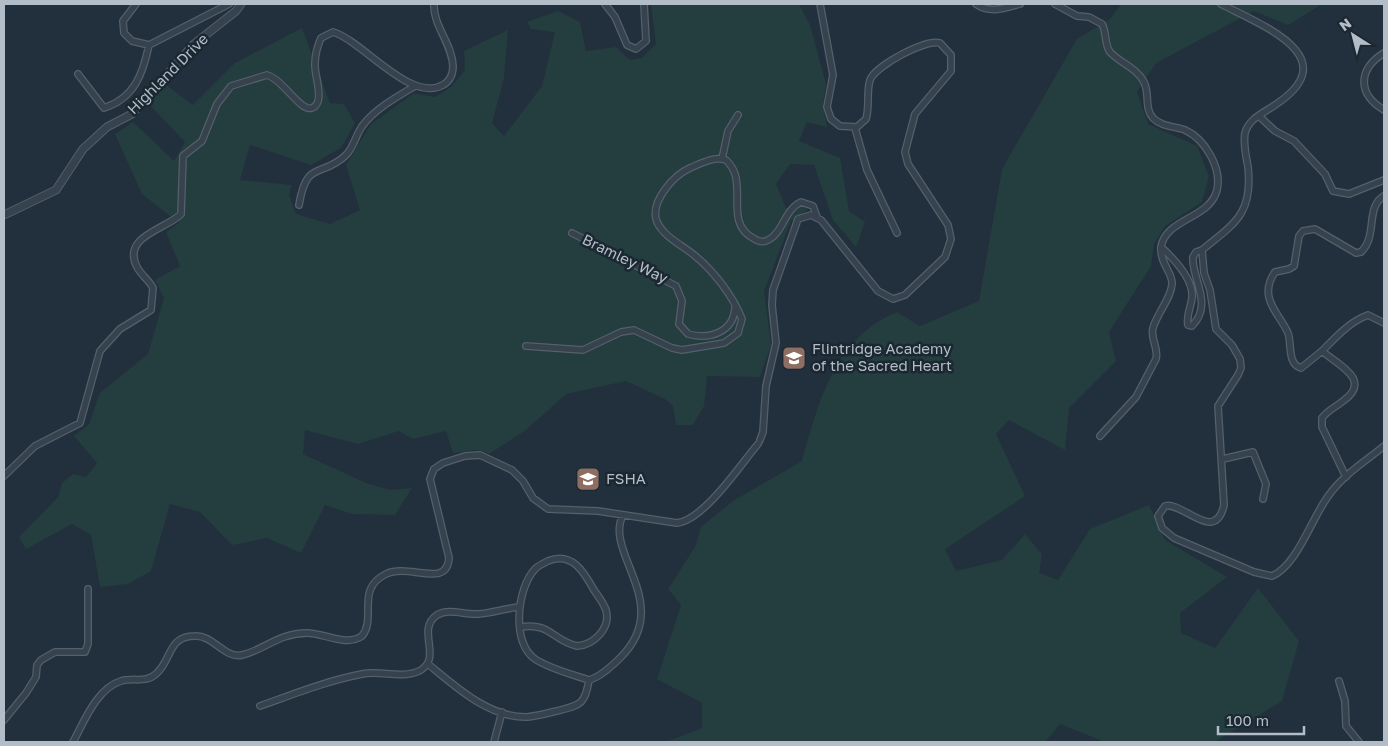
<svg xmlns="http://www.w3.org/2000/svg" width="1388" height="746" font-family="'Golos Text',sans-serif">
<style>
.green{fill:#243d3e}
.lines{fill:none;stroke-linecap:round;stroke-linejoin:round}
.minor-casing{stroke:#54606a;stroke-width:8}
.tertiary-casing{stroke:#54606a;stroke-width:9}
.minor{stroke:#36424d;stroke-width:5.5}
.tertiary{stroke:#36424d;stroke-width:7}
.labels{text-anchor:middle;stroke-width:5;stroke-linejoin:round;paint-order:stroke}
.street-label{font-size:15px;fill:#b2bdc8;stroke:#1b2731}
.poi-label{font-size:15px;fill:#b2bdc8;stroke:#1b2731;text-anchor:start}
</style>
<rect width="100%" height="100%" fill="#22303d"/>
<path class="green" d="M 651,4 L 799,4 L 810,25 L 826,84 L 823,106 L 827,127 L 807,122 L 799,141 L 840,158 L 849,211 L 865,222 L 856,247 L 833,220 L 814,165 L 790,164 L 776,184 L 786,208 L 803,206 L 808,210 L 791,221 L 764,291 L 771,345 L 760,377 L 707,376 L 704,406 L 693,425 L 676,425 L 673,406 L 665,399 L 626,381 L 566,394 L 526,430 L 489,454 L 478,450 L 453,453 L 446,431 L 413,439 L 399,431 L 358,444 L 305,430 L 303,454 L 366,483 L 390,490 L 412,488 L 395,515 L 352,514 L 325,505 L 301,553 L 267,538 L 232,545 L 200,512 L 170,504 L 151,571 L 128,584 L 100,587 L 91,535 L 72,524 L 26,549 L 19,537 L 58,497 L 62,483 L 73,474 L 86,477 L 97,463 L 74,436 L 89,424 L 100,393 L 148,354 L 164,298 L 155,280 L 180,266 L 166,232 L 179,223 L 142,194 L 115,134 L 133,122 L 174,161 L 185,142 L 148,103 L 166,85 L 193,105 L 235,63 L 302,28 L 330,103 L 344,104 L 355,123 L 341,148 L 311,165 L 250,145 L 240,180 L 292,185 L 289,195 L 296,214 L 330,224 L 360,210 L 346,165 L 371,124 L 414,93 L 435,97 L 451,87 L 465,70 L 464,51 L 508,30 L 504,78 L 492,123 L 504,136 L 542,86 L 555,32 L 531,29 L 527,22 L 558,11 L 580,22 L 586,51 L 616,47 L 630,60 L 642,58 L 656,44 Z
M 1121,4 L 1322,4 L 1288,25 L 1254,11 L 1156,63 L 1137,92 L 1148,124 L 1197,146 L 1209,176 L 1202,202 L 1165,226 L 1154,244 L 1151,266 L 1109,332 L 1116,361 L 1069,408 L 1065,450 L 1009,420 L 996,434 L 1025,496 L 945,549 L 956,571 L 1002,560 L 1025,534 L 1042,554 L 1039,573 L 1058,580 L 1090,529 L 1149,505 L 1165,540 L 1227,577 L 1180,613 L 1181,633 L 1215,648 L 1258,588 L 1299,641 L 1282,701 L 1215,742 L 1105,742 L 1060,724 L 1045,742 L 666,742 L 702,728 L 702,703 L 657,679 L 681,605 L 668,589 L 695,547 L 701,527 L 733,501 L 802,461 C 818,403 835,337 897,312 L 920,326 L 979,301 L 1002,169 L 1077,39 L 1110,19 Z"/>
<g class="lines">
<g class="minor-casing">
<path id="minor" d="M 136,4 L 123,21 L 124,33 L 132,41 L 149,45 L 229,4
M 605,4 L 615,17 L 627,45 L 636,49 L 646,41 L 644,4
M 976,4 C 990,14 1005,8 1020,4
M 1055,4 L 1077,16 L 1089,17 L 1102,24 C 1107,33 1104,44 1110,52 C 1120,63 1137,68 1144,82 C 1150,94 1144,108 1153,118 C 1162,127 1174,126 1185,130 C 1205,139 1222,168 1217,190 C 1210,219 1166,218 1161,247 C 1173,258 1194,279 1192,298 C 1191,307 1186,315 1188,325 L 1192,326 C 1214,304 1191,278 1193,257 L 1196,252 L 1202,250 L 1204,273 L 1210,290 L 1216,329 L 1232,345 L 1240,359 L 1241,368 L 1238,375 L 1218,406 L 1224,505 C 1215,545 1183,501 1165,506 L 1158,516 L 1162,528 L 1174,538 L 1254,572 L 1272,576 C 1297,566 1312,517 1329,495 C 1343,475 1366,461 1384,446
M 1384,53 C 1358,69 1357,94 1384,110
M 78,74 L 104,108 C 135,98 143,73 149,45
M 1259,116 L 1275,131 L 1294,141 L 1325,174 L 1333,191 L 1349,194 L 1384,180
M 855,128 L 867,170 L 897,233
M 722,159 L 728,131 L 738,115
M 299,205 C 307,158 321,179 346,155 C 354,147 356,134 363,125 C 375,109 398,96 415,86
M 572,233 L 676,286 L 682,301 L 679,324 L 688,334 C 710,340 734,332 735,307
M 1202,250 C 1235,223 1253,214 1248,167 C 1246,156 1243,143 1245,133 C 1249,118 1264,113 1275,105 C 1348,57 1261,25 1221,4
M 526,346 L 583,350 L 621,332 L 634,330 L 672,348 L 682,350 L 724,343 L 738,333 L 742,319 C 733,296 713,270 694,255 C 682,245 664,237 657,222 C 649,202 674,175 690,168 C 702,163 714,156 726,160 C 730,164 733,168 735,174 C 742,195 728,225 753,238 C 757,241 763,243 768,240 C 783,233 784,210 801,202 L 813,206 L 817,217
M 1322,351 C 1336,337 1349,322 1368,315 L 1384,323
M 1100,436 L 1136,397 L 1156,359 C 1159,348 1150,339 1153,328 C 1157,313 1171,299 1172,284 C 1173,273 1160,264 1161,247
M 760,440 L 763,432 L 766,386 L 776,343 L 772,305 L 773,290 L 798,219 L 811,215 L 821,220 L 878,291 L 893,299 L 905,295 L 945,257 L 951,239 L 948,225 L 908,164 L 905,152 L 915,114 L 951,71 L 951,55 L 940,43 C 925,39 875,66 870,80 C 866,93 870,106 866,119 L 857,127 L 840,126 L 831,119 L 827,107 L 833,75 L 820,4
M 1223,459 L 1253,452 L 1266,484 L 1263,499
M 4,476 L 35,446 L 80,423 L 100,351 L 120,329 L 151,310 L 153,288 C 149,280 141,275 137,267 C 121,236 167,229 181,214 L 183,156 L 202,141 L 217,104 L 231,86 L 267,75 C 284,80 300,112 312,108 C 326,103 314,75 315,64 C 315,55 317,47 321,38 L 333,32 C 363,41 410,103 443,85 C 450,81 453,74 453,66 C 452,43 433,26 434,4
M 1346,477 L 1322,427 L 1322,418 C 1328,410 1336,407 1343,401 C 1373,380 1338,365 1322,351 L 1301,368 C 1287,364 1292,344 1288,333 C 1280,314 1257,298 1275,272 L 1289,269 L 1294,266 L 1299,236 L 1303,231 L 1315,229 L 1356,253 L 1361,252 C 1378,236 1365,207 1384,196
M 521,627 C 550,622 553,641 577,646 C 594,645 611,628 606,610 C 603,602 598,596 594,590 C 584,572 572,551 548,561 C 544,563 539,565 535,569 C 517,588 511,643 535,659 C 550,669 571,674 589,680
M 428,664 C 455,686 489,718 527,717 C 537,716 548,713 557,711 C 580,705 585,705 589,680 C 600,677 611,667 620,658 C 675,604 603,553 623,515
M 1339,681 L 1345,701 L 1346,726 L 1359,742
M 260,706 C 294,694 326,681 362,674 C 379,670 403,679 419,671 C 444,658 415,630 437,615 C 449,608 465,615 478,614 C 493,613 506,608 520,607
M 4,720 L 26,693 L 36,677 L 37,665 L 41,660 L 55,652 L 85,652 L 88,644 L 88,589
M 73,742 C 84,722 97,688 121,681 C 134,677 146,684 157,673 C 172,659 168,636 195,636 C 213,635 225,659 242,655 C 264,650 279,633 307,633 C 324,633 346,647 362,636 C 377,618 355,589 386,574 C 409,563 447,589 449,558 L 430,479 L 434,469 L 443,463 L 465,456 L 480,455 L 512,470 L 523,481 L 533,498 L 548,509 L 598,511 L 677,523 C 704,520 740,465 758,444
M 494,742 L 502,712"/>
</g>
<g class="tertiary-casing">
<path id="tertiary" d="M 4,215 L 56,190 L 83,149 L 107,127 L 132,114 L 194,44 L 236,11 L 241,4"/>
</g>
<use href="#minor" class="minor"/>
<use href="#tertiary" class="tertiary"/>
</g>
<defs>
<g id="school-square" transform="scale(1.25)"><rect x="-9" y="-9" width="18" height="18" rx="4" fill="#8d6e63" stroke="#1b2731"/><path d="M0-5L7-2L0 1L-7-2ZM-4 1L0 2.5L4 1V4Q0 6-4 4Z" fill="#fff"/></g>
</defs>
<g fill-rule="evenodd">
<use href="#school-square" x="794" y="358"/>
<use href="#school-square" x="588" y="479"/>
</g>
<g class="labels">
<g class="street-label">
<text transform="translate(168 74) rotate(-45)" y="5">Highland Drive</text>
<text transform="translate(625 259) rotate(26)" y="5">Bramley Way</text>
</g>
<g class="poi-label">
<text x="812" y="354">Flintridge Academy<tspan x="812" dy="17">of the Sacred Heart</tspan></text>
<text x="606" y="484">FSHA</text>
</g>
</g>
<rect width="1388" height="746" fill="none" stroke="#b2bdc8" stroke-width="10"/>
<g transform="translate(1353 35) rotate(324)" stroke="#1b2731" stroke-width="4" paint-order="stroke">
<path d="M0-4L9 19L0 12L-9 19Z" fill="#b2bdc8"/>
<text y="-8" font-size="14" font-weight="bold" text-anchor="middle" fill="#b2bdc8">N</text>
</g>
<path d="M1218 726v8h86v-8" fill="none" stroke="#b2bdc8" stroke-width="2.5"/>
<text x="1226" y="726" font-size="15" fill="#b2bdc8" stroke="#1b2731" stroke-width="4" paint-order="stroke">100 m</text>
</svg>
